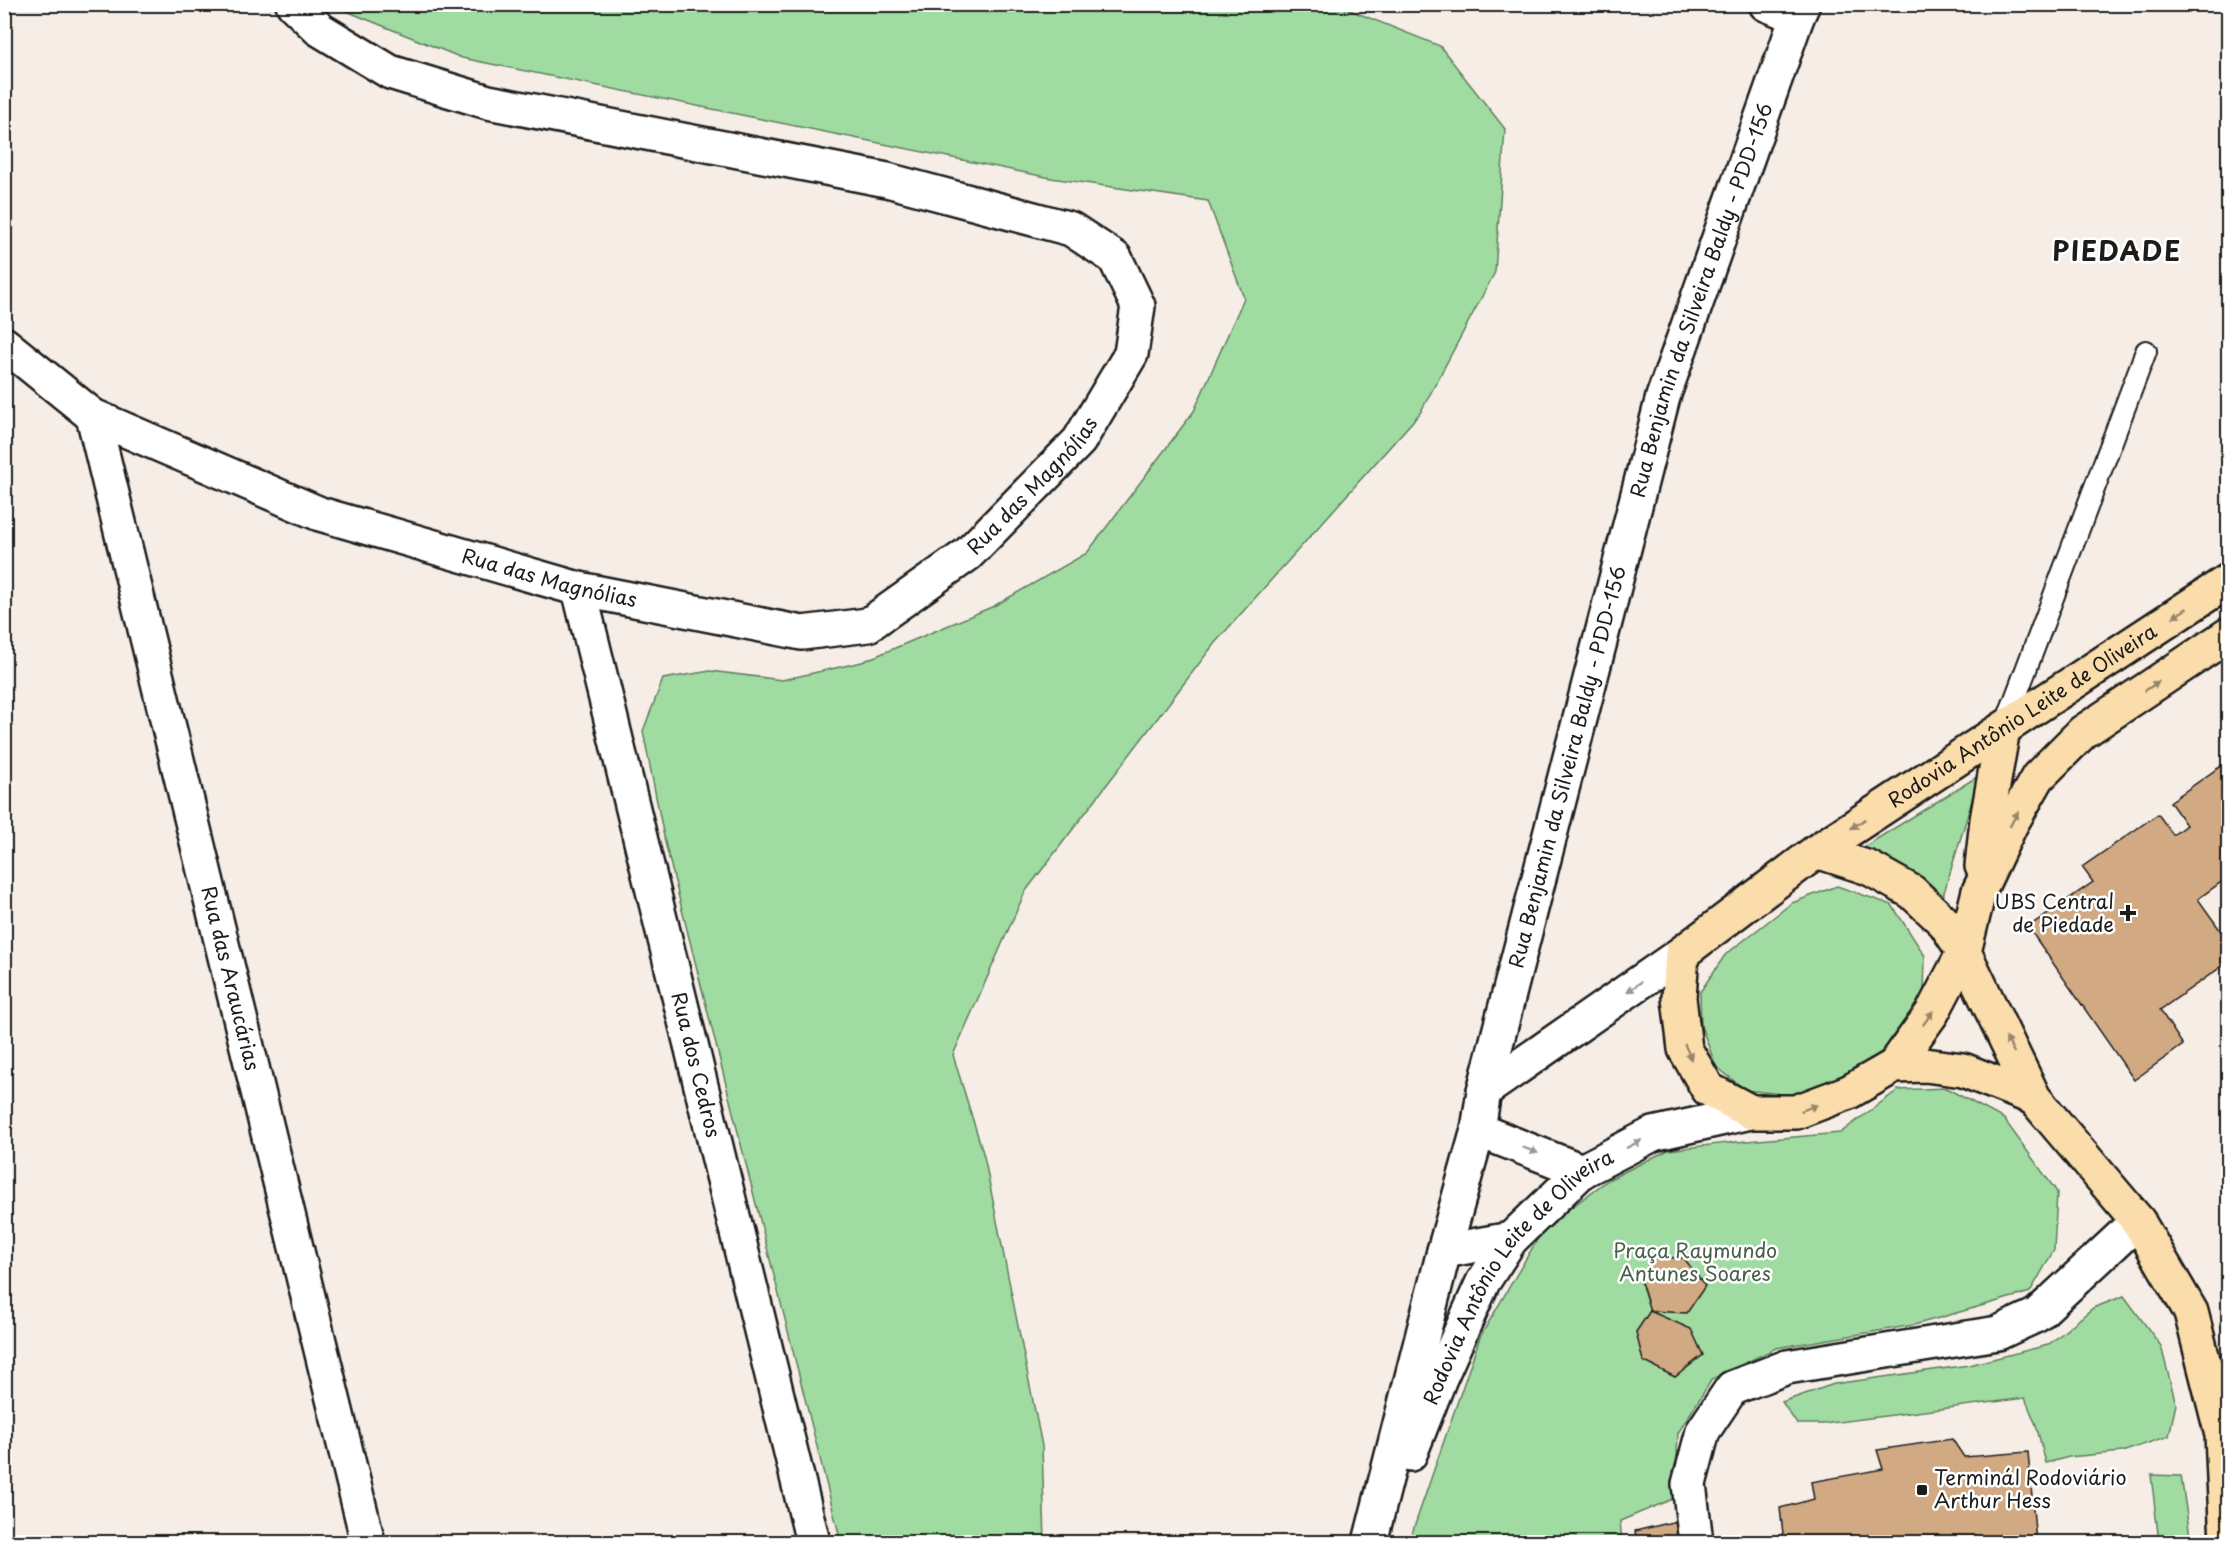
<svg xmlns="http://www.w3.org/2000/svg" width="2233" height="1547" font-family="'Playpen Sans',sans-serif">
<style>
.green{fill:#a0dca2;stroke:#5e7c5f;stroke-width:1.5}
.building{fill:#d1a983;stroke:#1c1c1c;stroke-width:1.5}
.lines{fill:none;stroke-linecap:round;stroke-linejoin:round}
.lane-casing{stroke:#1c1c1c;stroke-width:24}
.street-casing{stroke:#1c1c1c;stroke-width:38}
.primary-casing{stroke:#1c1c1c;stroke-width:38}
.lane{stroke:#fff;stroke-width:20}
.street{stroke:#fff;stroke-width:33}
.primary{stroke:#fbddab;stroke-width:33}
.oneway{fill:#97866b}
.oneway2{fill:#999}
.poi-dot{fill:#1c1c1c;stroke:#fff;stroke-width:2}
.labels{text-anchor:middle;stroke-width:5;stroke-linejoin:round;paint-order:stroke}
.street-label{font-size:20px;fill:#1c1c1c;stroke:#fff}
.poi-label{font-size:20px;fill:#1c1c1c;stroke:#fff;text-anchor:end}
.park-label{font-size:20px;fill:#4a5f4b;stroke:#fff}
.district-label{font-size:26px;font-weight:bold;letter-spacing:1.5px;fill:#1c1c1c;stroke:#fff}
</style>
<rect width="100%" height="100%" fill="#f6eee6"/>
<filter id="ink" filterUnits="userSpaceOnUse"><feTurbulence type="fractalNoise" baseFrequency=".0167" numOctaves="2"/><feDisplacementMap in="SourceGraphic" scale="12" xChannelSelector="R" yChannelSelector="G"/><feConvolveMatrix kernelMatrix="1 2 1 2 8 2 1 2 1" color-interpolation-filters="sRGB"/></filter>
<g filter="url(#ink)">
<path class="green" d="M 336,5 L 1337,5 L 1440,46 L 1505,129 L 1495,272 L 1420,413 L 1214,644 L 1025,892 L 953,1055 L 984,1156 L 1042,1446 L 1045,1542 L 841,1542 L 665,842 L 643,731 L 663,679 L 710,671 L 782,680 L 862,662 L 994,606 L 1087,553 L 1194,411 L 1244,298 L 1208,201 L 1051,178 L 462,58 L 339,8 Z
M 1980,775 L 1941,902 L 1859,850 Z
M 1837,886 L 1892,905 L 1925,956 L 1924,994 L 1910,1024 L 1881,1053 L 1857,1068 L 1819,1088 L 1791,1095 L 1745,1090 L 1716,1066 L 1701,1026 L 1700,992 L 1725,955 L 1792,903 Z
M 1946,1088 L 2004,1119 L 2057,1192 L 2054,1250 L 2030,1292 L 1914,1325 L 1776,1348 L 1712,1379 L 1678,1433 L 1675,1498 L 1620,1521 L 1622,1542 L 1409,1542 L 1480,1337 L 1544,1228 L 1608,1180 L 1668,1150 L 1736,1142 L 1840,1133 L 1898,1090 Z
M 2124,1296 L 2161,1346 L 2176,1404 L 2169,1436 L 2122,1452 L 2069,1457 L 2046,1463 L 2036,1425 L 2025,1398 L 1823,1424 L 1797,1424 L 1782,1402 L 1834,1384 L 1969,1365 L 2048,1345 L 2093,1308 Z
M 2151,1475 L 2181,1476 L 2191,1542 L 2159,1542 Z"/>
<path class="building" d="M 2228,761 L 2228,877 L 2198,899 L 2228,941 L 2228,962 L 2160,1010 L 2183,1045 L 2134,1080 L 2028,927 L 2093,882 L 2082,867 L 2158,814 L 2173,835 L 2186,825 L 2170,802 Z
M 1651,1257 L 1684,1258 L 1705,1286 L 1687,1313 L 1650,1311 L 1641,1282 Z
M 1650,1311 L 1691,1329 L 1703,1355 L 1675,1377 L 1643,1361 L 1636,1332 Z
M 1952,1439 L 1964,1457 L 2028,1452 L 2036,1542 L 1784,1542 L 1780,1508 L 1814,1499 L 1811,1482 L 1883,1469 L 1877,1450 Z
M 1677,1521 L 1680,1542 L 1637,1542 L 1635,1531 Z"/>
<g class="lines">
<g class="lane-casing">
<path id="lane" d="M 2004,728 L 2146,351"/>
</g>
<g class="street-casing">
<g id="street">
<path d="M 1766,4 L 1797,17"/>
<path id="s1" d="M 4,344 L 93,416 L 320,514 L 579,589 L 802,633 L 868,625 L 968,554 L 1079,441 L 1131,354 L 1138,306 L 1115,258 L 1071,229 L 887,180 L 488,102 L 390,72 L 319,29 L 293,4"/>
<path id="s2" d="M 93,416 L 368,1542"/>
<path id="s3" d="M 579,589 L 813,1542"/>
<path d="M 1484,1091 L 1682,953"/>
<path d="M 1478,1130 L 1582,1171"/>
<path d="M 1444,1251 L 1511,1239"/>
<path id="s4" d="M 1410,1454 L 1440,1378 L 1483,1282 L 1511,1239 L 1582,1171 L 1653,1134 L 1751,1112"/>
<path id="s5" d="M 1370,1542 L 1444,1251 L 1478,1130 L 1484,1091 L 1663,397 L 1797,17 L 1803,4"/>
<path d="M 1696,1542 L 1689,1484 L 1703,1431 L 1732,1388 L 1787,1367 L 1998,1333 L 2037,1315 L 2138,1221"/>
</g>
</g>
<g class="primary-casing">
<g id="primary">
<path id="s6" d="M 1817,851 L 1869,868 L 1912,892 L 1945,923 L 1964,952 L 1932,1013 L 1894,1066 L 1849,1092 L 1796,1112 L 1751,1112 L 1708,1089 L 1685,1049 L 1679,998 L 1682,953 L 1817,851 L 2228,581"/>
<path d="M 1982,866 L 1987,820 L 2003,729"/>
<path d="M 1894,1066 L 1925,1065 L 1963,1070 L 2034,1098"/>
<path d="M 2227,1542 L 2222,1435 L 2191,1312 L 2138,1221 L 2034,1098 L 1964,952 L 1979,891 L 2011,824 L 2038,777 L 2083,732 L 2228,635"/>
</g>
</g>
<use href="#lane" class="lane"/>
<use href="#street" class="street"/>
<use href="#primary" class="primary"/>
</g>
<defs><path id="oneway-solid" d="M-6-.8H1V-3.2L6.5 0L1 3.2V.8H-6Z" transform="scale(1.5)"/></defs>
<g class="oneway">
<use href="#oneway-solid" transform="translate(2180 613) rotate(147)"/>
<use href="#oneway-solid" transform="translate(2152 686) rotate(-34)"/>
<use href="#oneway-solid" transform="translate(2014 819) rotate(-61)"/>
<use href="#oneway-solid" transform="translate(1858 824) rotate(147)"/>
<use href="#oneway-solid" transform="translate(1928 1018) rotate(-55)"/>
<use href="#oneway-solid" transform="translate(2010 1045) rotate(-118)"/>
<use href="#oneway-solid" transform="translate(1688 1052) rotate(67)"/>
<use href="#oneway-solid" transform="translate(1809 1108) rotate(-21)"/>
</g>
<g class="oneway2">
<use href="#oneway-solid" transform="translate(1634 987) rotate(145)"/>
<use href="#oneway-solid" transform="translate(1634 1144) rotate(-27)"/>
<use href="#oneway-solid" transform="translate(1530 1150) rotate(21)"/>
</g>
</g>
<g class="poi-dot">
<path d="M2125 904h6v6h6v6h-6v6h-6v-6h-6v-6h6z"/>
<rect x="1916" y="1484" width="12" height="12" rx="3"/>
</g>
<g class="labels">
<g class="street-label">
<text dy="7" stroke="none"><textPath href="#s5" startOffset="1286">Rua Benjamin da Silveira Baldy - PDD-156</textPath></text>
<text dy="7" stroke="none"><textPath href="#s1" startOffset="1142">Rua das Magnólias</textPath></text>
<text dy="7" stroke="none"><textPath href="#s1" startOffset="600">Rua das Magnólias</textPath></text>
<text dy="7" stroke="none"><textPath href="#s6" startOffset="1078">Rodovia Antônio Leite de Oliveira</textPath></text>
<text dy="7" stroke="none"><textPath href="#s5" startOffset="800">Rua Benjamin da Silveira Baldy - PDD-156</textPath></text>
<text dy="7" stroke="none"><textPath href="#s2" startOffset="579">Rua das Araucárias</textPath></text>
<text dy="7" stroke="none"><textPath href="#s3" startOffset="490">Rua dos Cedros</textPath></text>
<text dy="7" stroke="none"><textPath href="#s4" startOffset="212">Rodovia Antônio Leite de Oliveira</textPath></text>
</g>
<g class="poi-label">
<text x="2114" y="909">UBS Central<tspan x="2114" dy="23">de Piedade</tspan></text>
<text x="1934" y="1485" text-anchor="start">Terminál Rodoviário<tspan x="1934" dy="23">Arthur Hess</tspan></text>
</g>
<g class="park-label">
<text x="1695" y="1258">Praça Raymundo<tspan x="1695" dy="23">Antunes Soares</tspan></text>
</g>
<g class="district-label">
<text x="2117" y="261">PIEDADE</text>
</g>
</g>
<rect width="2233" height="1547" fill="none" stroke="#fff" stroke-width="24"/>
<rect x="12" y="12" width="2209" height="1523" fill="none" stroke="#1c1c1c" stroke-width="2" filter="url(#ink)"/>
</svg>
